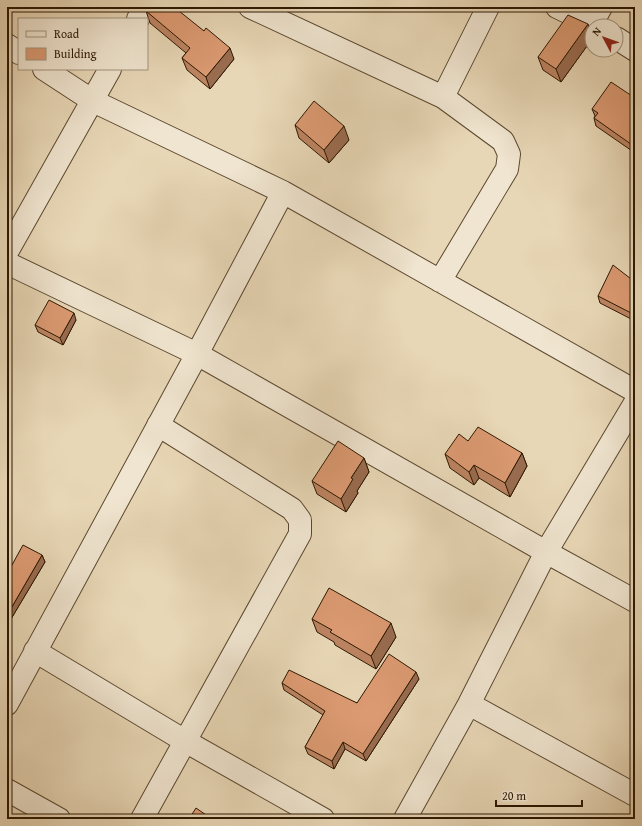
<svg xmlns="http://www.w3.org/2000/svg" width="642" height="826" font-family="'Gentium Book Plus',serif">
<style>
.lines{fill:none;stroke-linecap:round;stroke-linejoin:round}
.street-casing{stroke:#5b482f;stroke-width:24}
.street{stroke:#f0e5d0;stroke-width:22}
.wall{fill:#bd8462;stroke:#2c1802}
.shaded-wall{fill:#9a6c50;stroke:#2c1802}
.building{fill:#dc9a72;stroke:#2c1802}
</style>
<rect width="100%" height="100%" fill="#e8d7b6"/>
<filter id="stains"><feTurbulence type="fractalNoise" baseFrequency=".005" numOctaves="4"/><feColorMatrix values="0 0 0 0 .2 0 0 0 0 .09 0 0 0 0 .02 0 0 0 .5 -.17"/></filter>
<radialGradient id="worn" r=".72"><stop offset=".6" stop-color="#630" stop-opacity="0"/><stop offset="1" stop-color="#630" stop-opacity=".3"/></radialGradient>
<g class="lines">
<g class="street-casing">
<path id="street" d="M 250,7 L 443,97 L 503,141 L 509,154 L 507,169 L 440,281
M 557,7 L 596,26
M 138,19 L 144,7
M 592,23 L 601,7
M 616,38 L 635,50
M 7,45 L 19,53
M 44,69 L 93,101 L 283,192 L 635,391
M 443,97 L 488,7
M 7,252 L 110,69
M 7,263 L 197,354 L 546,552 L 635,601
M 35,651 L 185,741 L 323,819
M 7,704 L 197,354 L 283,192
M 469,704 L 635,795
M 7,790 L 59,819
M 142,819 L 300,534 L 300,520 L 292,509 L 158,425
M 405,819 L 469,704 L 546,552 L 635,403"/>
</g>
<use href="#street" class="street"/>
</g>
<path class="wall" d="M 146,11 L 234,59 L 210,89 L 187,70 L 182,58 L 186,53 L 150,23 Z
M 592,36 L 592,39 L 561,82 L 543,70 L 538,57 Z
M 635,98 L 635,153 L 596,126 L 594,118 L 595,116 L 592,109 Z
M 295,125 L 349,140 L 329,163 L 299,138 Z
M 635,282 L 635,321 L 600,303 L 598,296 Z
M 76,320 L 63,345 L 38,332 L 35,325 Z
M 468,441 L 522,453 L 527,466 L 510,497 L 479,478 L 474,485 L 450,468 L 445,454 Z
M 364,458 L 369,472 L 357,491 L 358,493 L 346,512 L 317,494 L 312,481 Z
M 42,555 L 45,562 L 11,619 L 7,617 L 7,574 Z
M 312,619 L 396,637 L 376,669 L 335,645 L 334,642 L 317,632 Z
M 419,679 L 366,761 L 345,749 L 334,769 L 308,754 L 305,747 L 323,715 L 284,690 L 282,683 L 357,703 Z"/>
<path class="shaded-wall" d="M 588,24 L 592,36 L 592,39 L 561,82 L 556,69 Z
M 230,48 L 234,59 L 210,89 L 206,77 Z
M 344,126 L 349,140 L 329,163 L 324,150 Z
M 74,313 L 76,320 L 63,345 L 60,338 Z
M 522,453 L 527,466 L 510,497 L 505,483 Z
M 364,458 L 369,472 L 357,491 L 358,493 L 346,512 L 341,499 L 351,478 Z
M 474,465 L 479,478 L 474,485 L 469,472 Z
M 42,555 L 45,562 L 11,619 L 9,612 Z
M 391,623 L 396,637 L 376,669 L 371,656 Z
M 416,672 L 419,679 L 366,761 L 363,754 Z
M 343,742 L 345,749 L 334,769 L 332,761 Z"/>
<path class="building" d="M 148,7 L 174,7 L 204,31 L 206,28 L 230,48 L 206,77 L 182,58 L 190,48 L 146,11 Z
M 568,15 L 588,24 L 556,69 L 538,57 Z
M 611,82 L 635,98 L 635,147 L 594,118 L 598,113 L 592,109 Z
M 314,101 L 344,126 L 324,150 L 295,125 Z
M 613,265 L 635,282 L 635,315 L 598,296 Z
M 49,300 L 74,313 L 60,338 L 35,325 Z
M 478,427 L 522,453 L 505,483 L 474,465 L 469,472 L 445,454 L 459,434 L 468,441 Z
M 338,441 L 364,458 L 351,478 L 353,479 L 341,499 L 312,481 Z
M 23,545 L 42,555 L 9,612 L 7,611 L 7,574 Z
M 329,588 L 391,623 L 371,656 L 330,632 L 332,630 L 312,619 Z
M 389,654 L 416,672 L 363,754 L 343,742 L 332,761 L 305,747 L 325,711 L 282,683 L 289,670 L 357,703 Z
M 196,808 L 212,819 L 189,819 Z"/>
<rect width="642" height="826" fill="none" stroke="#e8d7b6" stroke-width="24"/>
<rect x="8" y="8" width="626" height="810" fill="none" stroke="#2c1802" stroke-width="2"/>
<rect x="12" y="12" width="618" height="802" fill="none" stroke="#2c1802"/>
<rect x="18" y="18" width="130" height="52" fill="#f0e5d0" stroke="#a2937e"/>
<rect x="26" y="31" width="20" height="6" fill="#f0e5d0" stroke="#a2937e"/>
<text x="54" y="38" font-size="12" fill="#2c1802">Road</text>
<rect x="26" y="48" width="20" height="12" fill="#dc9a72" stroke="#a2937e"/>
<text x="54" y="58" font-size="12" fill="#2c1802">Building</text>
<g transform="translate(604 38) rotate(311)"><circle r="19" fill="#f0e5d0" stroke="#a2937e"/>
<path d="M0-3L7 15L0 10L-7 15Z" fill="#8f2418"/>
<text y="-6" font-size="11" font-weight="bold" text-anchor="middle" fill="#2c1802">N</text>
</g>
<path d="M496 800v6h86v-6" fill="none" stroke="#2c1802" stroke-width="2"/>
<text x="502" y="800" font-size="12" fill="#2c1802" stroke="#f0e5d0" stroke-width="3" paint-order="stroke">20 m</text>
<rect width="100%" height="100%" filter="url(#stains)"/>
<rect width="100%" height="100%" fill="url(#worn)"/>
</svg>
